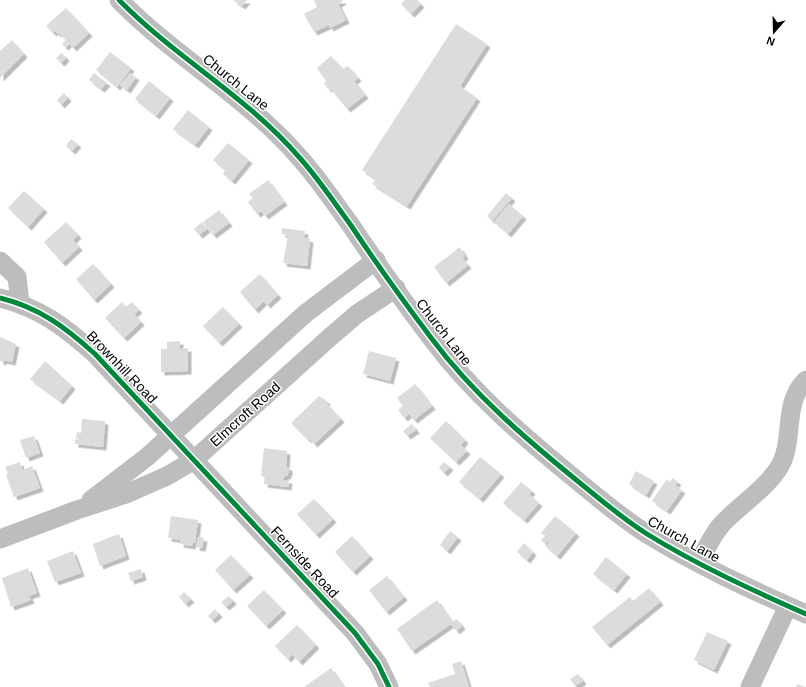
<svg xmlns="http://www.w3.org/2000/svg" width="806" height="687" font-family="Arial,sans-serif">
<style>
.building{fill:#dcdcdc;filter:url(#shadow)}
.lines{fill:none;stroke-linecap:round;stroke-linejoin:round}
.minor{stroke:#bdbdbd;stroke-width:19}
.cycleway-casing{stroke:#fff;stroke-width:8}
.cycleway{stroke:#00873e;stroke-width:5}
.labels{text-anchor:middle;stroke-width:3;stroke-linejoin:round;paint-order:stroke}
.street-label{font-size:14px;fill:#000;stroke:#fff}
</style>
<defs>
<filter id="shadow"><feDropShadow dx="3.5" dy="3.5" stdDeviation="0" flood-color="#0004"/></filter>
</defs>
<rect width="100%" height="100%" fill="#fff"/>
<path class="building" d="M 233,0 L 247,0 L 242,6 Z
M 314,0 L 342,0 L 343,1 L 338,4 L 346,20 L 330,28 L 329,25 L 314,32 L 304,14 L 317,7 Z
M 405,0 L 417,0 L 421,4 L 411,14 L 401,4 Z
M 66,8 L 89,33 L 73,48 L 69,43 L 65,47 L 62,44 L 66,40 L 59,33 L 58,34 L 55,31 L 53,33 L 46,26 Z
M 456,24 L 487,44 L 460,86 L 477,98 L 407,206 L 372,184 L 376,179 L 362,170 Z
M 12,40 L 24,54 L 0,78 L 0,51 Z
M 110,52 L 131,68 L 117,87 L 96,70 Z
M 62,53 L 66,58 L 61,63 L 56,58 Z
M 331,56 L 343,69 L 348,66 L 358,78 L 354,81 L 365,95 L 347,109 L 330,88 L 328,89 L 324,83 L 326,81 L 317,68 Z
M 94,73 L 107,83 L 101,89 L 89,80 Z
M 130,73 L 136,77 L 127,90 L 120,85 Z
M 149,81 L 170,98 L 156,116 L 135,99 Z
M 64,93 L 68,98 L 61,105 L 57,100 Z
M 188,110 L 209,127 L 195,145 L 173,129 Z
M 71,139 L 78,144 L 72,151 L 66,146 Z
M 228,143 L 249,160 L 232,181 L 223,174 L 225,170 L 213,160 Z
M 268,180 L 284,202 L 265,216 L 261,211 L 257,214 L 248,202 L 253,198 L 249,194 Z
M 24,191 L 44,209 L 28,227 L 8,208 Z
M 506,193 L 512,198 L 492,221 L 487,216 Z
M 509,204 L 523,216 L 508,234 L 494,222 Z
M 219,210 L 229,223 L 213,235 L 203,222 Z
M 66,222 L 78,235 L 73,240 L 79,247 L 62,263 L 44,242 Z
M 202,222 L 207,229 L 199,235 L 194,229 Z
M 282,228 L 305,231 L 304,238 L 310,239 L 307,266 L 283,263 L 288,236 L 282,234 Z
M 460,247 L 465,256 L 462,258 L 468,265 L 446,283 L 434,267 Z
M 93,264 L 111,284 L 94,300 L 76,279 Z
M 260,274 L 278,295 L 267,305 L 264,301 L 255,310 L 240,292 Z
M 122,302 L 126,307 L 132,302 L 139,310 L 134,314 L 141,322 L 124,338 L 105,318 Z
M 223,307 L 239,324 L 219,343 L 203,326 Z
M 0,337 L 16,344 L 12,362 L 3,360 L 3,362 L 0,361 Z
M 180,341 L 180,349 L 188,348 L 188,371 L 161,372 L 161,349 L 167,349 L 167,342 Z
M 369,351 L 396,358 L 390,381 L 363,374 Z
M 45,361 L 72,386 L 60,401 L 30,379 Z
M 415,384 L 432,406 L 414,420 L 409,414 L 404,418 L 398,410 L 403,406 L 397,398 Z
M 319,396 L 327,401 L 326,403 L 341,419 L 314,444 L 309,438 L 308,440 L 291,423 Z
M 82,419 L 105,421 L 103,447 L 75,444 L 75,439 L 79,440 L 76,438 L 77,432 L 81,433 Z
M 446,421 L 465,440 L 461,445 L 467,451 L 456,462 L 430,438 Z
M 412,424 L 416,430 L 407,436 L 403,431 Z
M 34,436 L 40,453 L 26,458 L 20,440 Z
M 264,448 L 287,451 L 286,467 L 289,467 L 289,471 L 287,476 L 285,476 L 282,480 L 289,480 L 288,487 L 264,484 L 265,477 L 261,476 Z
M 480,457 L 501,474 L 480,499 L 459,482 Z
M 20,462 L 22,470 L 32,466 L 40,488 L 14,497 L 6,475 L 8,474 L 5,467 Z
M 444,462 L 450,467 L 444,473 L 439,468 Z
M 636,471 L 654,481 L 646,495 L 629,484 Z
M 673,478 L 678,482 L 675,485 L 682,490 L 667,511 L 652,501 L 667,479 L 670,482 Z
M 521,482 L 532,491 L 529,494 L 539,503 L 524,520 L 503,503 Z
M 314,499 L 333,519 L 316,535 L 297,514 Z
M 171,516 L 198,520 L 195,543 L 193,542 L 192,546 L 180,544 L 181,540 L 168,538 Z
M 555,516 L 576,533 L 557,556 L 545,546 L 550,541 L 548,540 L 545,544 L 541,540 L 545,536 L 541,533 Z
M 450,531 L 458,537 L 447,551 L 440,545 Z
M 119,534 L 126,556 L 100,566 L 93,544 Z
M 352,536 L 370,556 L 353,572 L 335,552 Z
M 198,537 L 204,538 L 202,548 L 196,547 Z
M 524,543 L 533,552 L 527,560 L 517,552 Z
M 73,551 L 81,573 L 55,582 L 47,561 Z
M 231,555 L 250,575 L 233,590 L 215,570 Z
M 606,557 L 627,574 L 614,590 L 593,574 Z
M 28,568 L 37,593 L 29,596 L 31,600 L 11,607 L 2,578 Z
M 141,569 L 143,577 L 131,581 L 128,573 Z
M 387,576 L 404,597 L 386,612 L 369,590 Z
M 649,588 L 660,602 L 607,645 L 592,627 L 630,597 L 633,601 Z
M 264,590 L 283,610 L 266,626 L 247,606 Z
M 184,592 L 191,599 L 185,604 L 179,597 Z
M 229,596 L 233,601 L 226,607 L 221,602 Z
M 437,600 L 452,622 L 457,619 L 462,626 L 456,631 L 451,624 L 412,651 L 397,629 Z
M 215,609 L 219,614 L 212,620 L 208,616 Z
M 297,625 L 316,645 L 299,662 L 292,654 L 288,659 L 275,646 Z
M 707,632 L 728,641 L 714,670 L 694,660 Z
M 461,661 L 469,687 L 430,687 L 428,683 L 455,674 L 452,664 Z
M 331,668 L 344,687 L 304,687 Z
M 578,674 L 583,681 L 575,686 L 570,679 Z
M 798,684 L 805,687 L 796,687 Z"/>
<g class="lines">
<path class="minor" d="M 119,0 C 175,57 246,96 299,157 C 318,178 333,201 350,224 C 376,263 404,302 432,339 C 473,394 526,439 580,483 C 601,500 623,519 647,534 C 697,565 752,590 806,614
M 0,261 L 17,277 L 20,303
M 0,298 C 40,308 65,327 95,354 L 355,633 L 378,664 L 389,687
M 91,500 L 147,457 L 306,313 L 376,260
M 0,539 L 77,510 L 126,494 L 167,476 L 194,460 L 329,338 L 357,314 L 396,288
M 699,563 C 706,549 712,535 722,524 C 741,504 766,489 780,466 C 795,439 782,403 806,380
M 750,687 L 788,606"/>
<g class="cycleway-casing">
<path id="cycleway" d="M 119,0 C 175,57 246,96 299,157 C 318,178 333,201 350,224 C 376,263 404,302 432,339 C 473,394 526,439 580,483 C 601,500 623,519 647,534 C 697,565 752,590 806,614
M 0,298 C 40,308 65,327 95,354 L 355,633 L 378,664 L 389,687"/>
</g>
<use href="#cycleway" class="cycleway"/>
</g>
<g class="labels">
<g class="street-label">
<text transform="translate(236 82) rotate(39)" y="5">Church Lane</text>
<text transform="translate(444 332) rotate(52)" y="5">Church Lane</text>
<text transform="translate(122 367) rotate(46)" y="5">Brownhill Road</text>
<text transform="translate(245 414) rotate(-42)" y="5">Elmcroft Road</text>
<text transform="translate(684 539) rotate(29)" y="5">Church Lane</text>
<text transform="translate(305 562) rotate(47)" y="5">Fernside Road</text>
</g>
</g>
<g transform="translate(774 32) rotate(200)" stroke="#ffffff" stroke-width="3" paint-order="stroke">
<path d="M0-3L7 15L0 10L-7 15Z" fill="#000000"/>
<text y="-6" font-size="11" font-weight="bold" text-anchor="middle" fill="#000000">N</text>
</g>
</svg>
